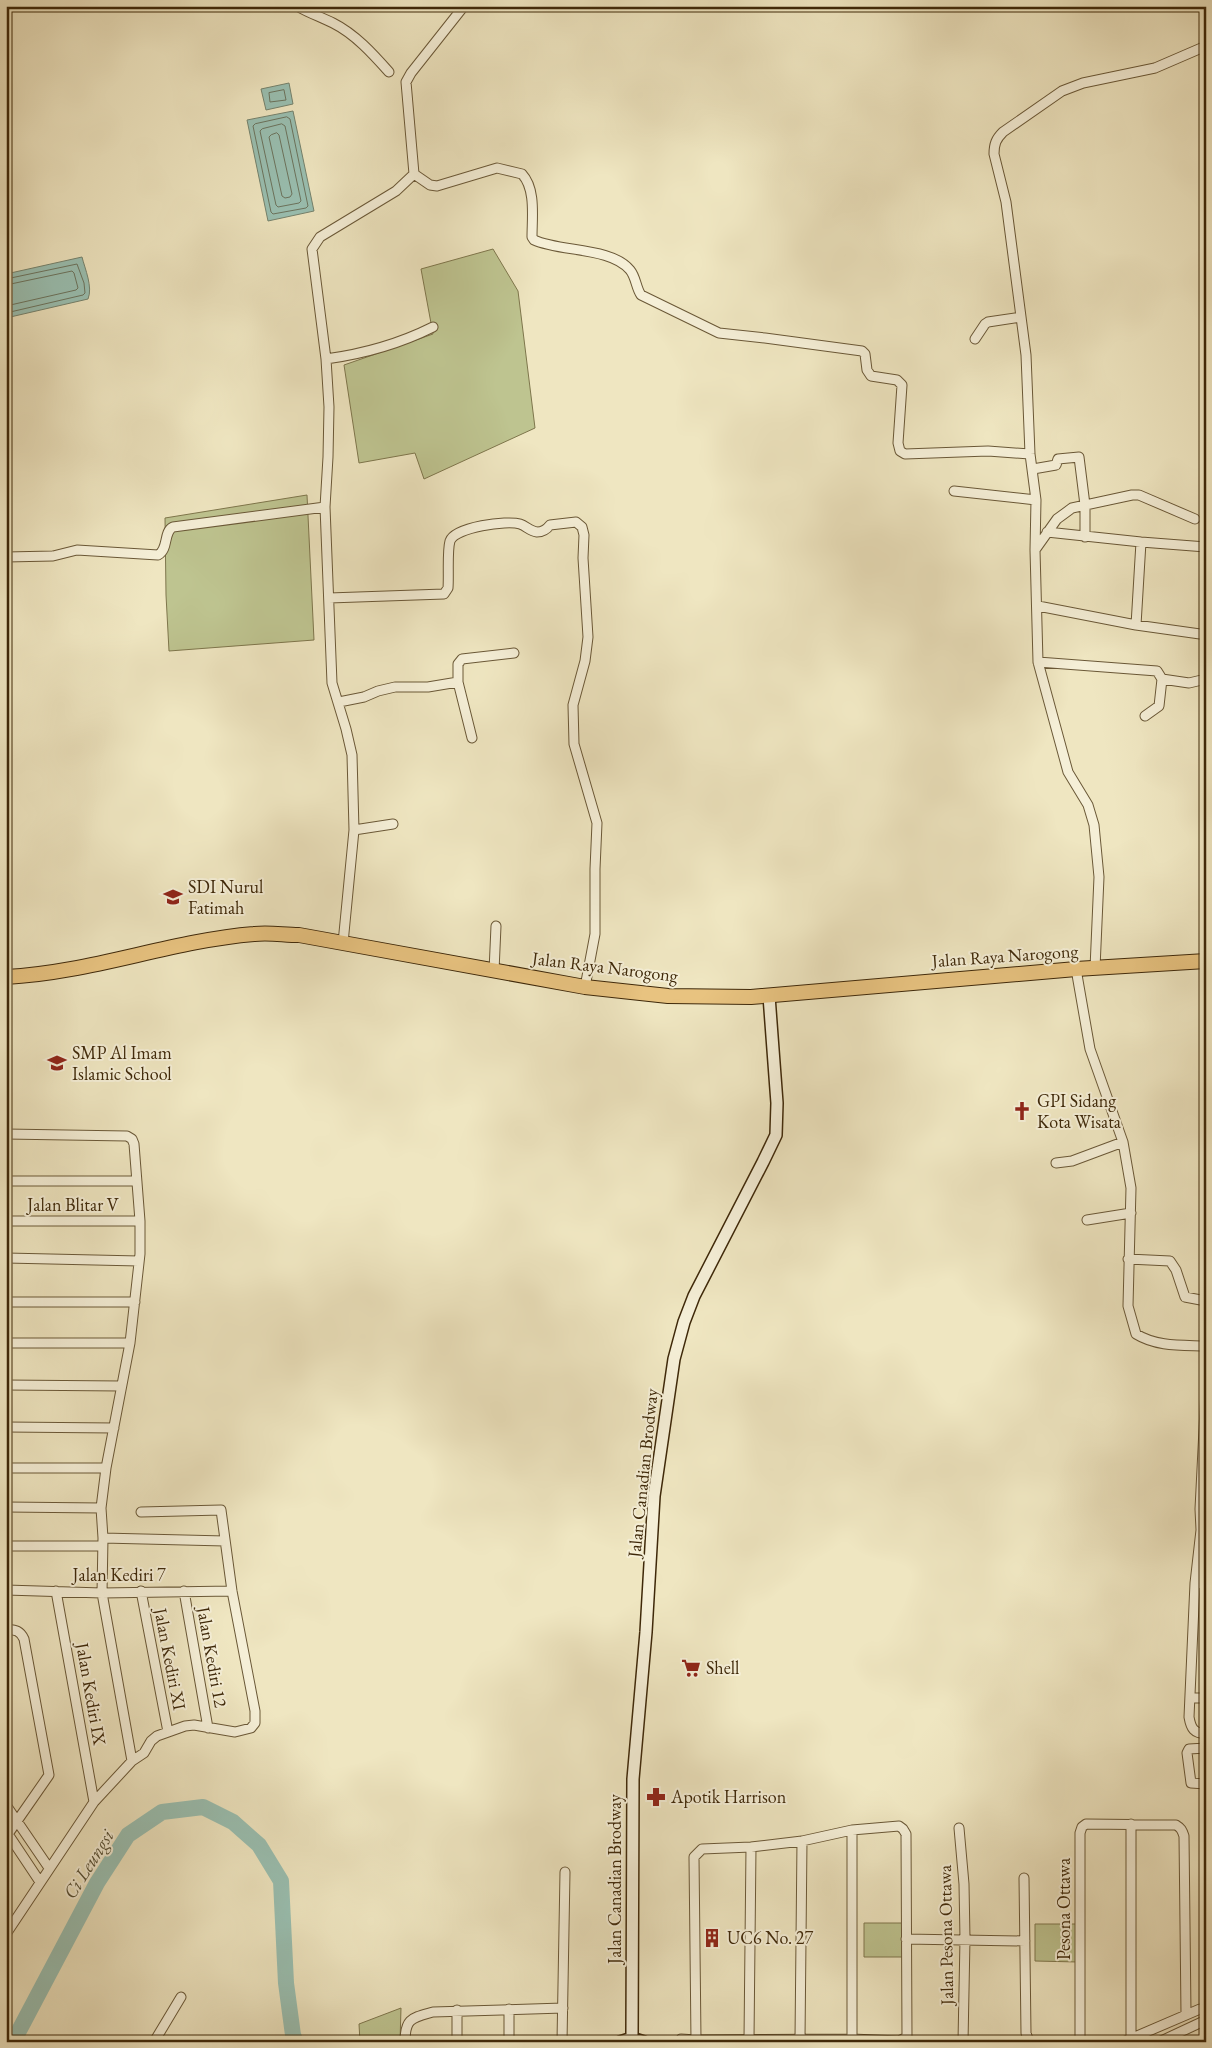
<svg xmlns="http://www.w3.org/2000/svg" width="1212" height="2048" font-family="'EB Garamond',serif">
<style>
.green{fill:#bec490;stroke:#7e764c}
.water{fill:#9ac0b2;stroke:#75836e}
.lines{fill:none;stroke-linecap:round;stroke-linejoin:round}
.shore{stroke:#6c745e;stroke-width:1}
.river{stroke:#9ac0b2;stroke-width:16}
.street-casing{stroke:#6a5837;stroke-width:11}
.secondary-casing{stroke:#3e2809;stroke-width:14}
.primary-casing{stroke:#3e2809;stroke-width:16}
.street{stroke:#f5efd7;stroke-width:9}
.secondary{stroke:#f5efd7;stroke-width:11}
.primary{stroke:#e8c380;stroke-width:14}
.labels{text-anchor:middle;stroke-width:4;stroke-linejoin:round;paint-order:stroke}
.poi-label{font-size:18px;fill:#3e2809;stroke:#f5efd7;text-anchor:start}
.street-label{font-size:18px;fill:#3e2809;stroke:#f5efd7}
.water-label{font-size:19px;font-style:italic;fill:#554e33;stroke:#f5efd7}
</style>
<rect width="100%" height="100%" fill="#efe6c1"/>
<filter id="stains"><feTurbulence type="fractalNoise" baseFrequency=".004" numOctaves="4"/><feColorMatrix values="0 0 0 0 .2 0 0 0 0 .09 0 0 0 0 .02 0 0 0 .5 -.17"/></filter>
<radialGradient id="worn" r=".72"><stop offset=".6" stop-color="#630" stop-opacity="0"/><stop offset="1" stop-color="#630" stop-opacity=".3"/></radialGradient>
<path class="green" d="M 493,249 L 518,291 L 535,428 L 424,479 L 415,453 L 359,463 L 344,365 L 433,334 L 421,269 Z
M 307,495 L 314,640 L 169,651 L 166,595 L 165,518 Z
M 864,1923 L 908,1923 L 907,1957 L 864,1957 Z
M 1035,1924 L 1078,1924 L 1078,1962 L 1035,1961 Z
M 401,2008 L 400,2042 L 360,2042 L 359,2024 Z"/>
<path class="water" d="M 289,83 L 293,104 L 266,110 L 261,89 Z
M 293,111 L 314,211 L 268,221 L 247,120 Z
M 82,257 C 85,269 93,287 88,299 L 6,318 L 6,274 Z"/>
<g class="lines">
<path class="shore" d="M 284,90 L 286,100 L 270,102 L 269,93 Z
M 287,117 L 290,119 L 308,206 L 306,208 L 273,214 L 271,212 L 253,126 L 255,124 Z
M 282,124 L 285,126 L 301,201 L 299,203 L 278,207 L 276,205 L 260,131 L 262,129 Z
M 277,133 L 279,135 L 292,194 L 290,197 L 285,198 L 282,196 L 269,137 L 271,135 Z
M 6,279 L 77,264 L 84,283 L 85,293 L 83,295 L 6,313
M 6,285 L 72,271 L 74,273 L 78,288 L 76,290 L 6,306"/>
<path class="river" d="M 13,2042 L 97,1883 L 128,1835 L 162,1812 L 203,1807 L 233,1822 L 259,1845 L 281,1881 L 286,1983 L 293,2035 L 296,2042"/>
<g class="street-casing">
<path id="street" d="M 297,6 C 309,13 321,17 333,23 C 355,34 373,54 389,72
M 414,174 L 430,185 L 437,186 L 497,168 L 522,174 C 536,189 532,217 532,237 L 534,240 C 560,252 611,247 630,270 C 636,277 636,288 641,295 L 719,333 L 765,338 L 862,351 L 865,354 L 867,370 L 871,376 L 897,380 L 902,385 L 898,443 L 900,451 L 905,454 L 988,451 L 1030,454
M 975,339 L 985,324 L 988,322 L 1021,317
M 326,359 C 363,354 399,344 433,327
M 1033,469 L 1056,465 L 1058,459 L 1079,457 L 1085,505 L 1085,537
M 954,491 L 1036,500
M 1047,532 L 1141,542 L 1206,547
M 1035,550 L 1057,519 L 1072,508 L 1132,495 L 1139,495 L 1195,519
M 6,557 L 53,556 L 77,550 L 158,555 C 169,549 163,532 173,527 L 325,507
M 329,598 L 444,594 L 448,588 C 449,576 447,551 450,541 C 455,527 507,520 520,524 C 526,526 530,531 537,532 C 543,532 547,529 550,525 L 576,522 L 582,527 L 584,535 L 583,558 L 588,637 L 585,661 L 573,705 L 574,744 L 597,823 L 595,869 L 595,934 L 585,987
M 1038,606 L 1136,625 L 1200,634
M 1136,625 L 1141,542
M 1038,662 L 1157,671 L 1162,679 L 1159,706 L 1145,716
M 1162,679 L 1189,683 L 1206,679
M 458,682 L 458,664 L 462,659 L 514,653
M 339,702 L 364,697 L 378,691 L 395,687 L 428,687 L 458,682 L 472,738
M 354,830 L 393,824
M 343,943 L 354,830 L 352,755 L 346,729 L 332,683 L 325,507 L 328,457 L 329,407 L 326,359 L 312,249 L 320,237 L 396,191 L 414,174 L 406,82 L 411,73 L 464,6
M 1095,968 L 1099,877 L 1094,825 L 1088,805 L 1068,772 L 1038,662 L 1035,550 L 1036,500 L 1030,454 L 1026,355 L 1006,202 L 994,154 C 994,144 996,139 1003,132 L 1062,91 L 1083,83 L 1155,68 L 1206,46
M 1076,969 L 1090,1049 L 1123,1142 L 1131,1188 L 1128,1306 L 1136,1334 C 1157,1347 1182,1345 1206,1346
M 494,971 L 496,926
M 6,1134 L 127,1136 L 132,1139 L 134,1144 L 140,1221 L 140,1254 L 130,1343 L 106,1468 L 101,1508 L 103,1538 L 102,1593 L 132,1761
M 1056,1163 L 1072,1161 L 1123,1142
M 6,1181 L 137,1181
M 1087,1220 L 1131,1213
M 6,1221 L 140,1221
M 6,1258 L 139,1261
M 1128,1259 L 1170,1261 L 1176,1270 L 1185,1297 L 1206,1301
M 6,1302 L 135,1302
M 6,1343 L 130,1343
M 6,1385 L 121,1386
M 1206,1389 L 1200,1509 L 1201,1530 L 1195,1583 L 1189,1717 C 1191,1729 1194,1733 1206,1734
M 6,1427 L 114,1428
M 6,1468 L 106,1468
M 6,1507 L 101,1508
M 103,1538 L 225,1541
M 6,1546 L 102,1546
M 1195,1583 L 1206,1584
M 6,1590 L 102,1593 L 232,1591
M 56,1591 L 94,1802
M 141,1591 L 168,1732
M 184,1591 L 208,1728
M 6,1629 C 15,1630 20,1630 24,1639 L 49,1775 L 8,1834
M 1191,1698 L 1206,1698
M 1206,1748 L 1189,1749 L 1187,1753 L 1191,1783 L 1206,1784
M 6,1805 L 49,1868
M 1131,1824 L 1131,2040
M 959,1828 L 964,1884 L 965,1939 L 963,2042
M 6,1831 L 40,1882
M 1024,1878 L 1026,2033 L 1028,2039 L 1032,2042
M 6,1934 L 94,1802 L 132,1761 L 144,1753 L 151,1741 L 157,1736 L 185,1726 L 194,1725 L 235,1732 L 251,1728 L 255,1723 L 255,1711 L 232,1591 L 221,1510 L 141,1512
M 906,1939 L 1025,1941
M 681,2039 L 696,2040 L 852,2039 L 899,2041 L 907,2037 L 906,1834 L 903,1829 L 899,1826 L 852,1830 L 802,1841 L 751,1847 L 702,1849 L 694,1857 L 696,2040
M 749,2039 L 751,1847
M 800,2039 L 802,1841
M 852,2039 L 852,1830
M 154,2042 L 181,1997
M 405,2042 C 405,2018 412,2018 433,2012 L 563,2008
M 457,2042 L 457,2010
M 509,2042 L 509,2009
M 562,2042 L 565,1872
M 1080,2042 L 1080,1833 L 1082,1827 L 1086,1824 L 1176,1825 C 1181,1828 1182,1830 1184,1836 L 1186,2014
M 1123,2042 L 1200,2009
M 1159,2042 L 1206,2020"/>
</g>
<g class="secondary-casing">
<path id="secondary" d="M 632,2038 L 633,1779 L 646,1632 L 654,1496 L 674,1359 L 684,1322 L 694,1296 L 763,1162 L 776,1135 L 777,1103 L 769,996
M 620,2042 L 632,2038 L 644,2042"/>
</g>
<g class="primary-casing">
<path id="primary" d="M 6,977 C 90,973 170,941 254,934 C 269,932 284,935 299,935 L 585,987 L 668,996 L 751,997 L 1076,969 L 1206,961"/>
</g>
<use href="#street" class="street"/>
<use href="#secondary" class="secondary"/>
<use href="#primary" class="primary"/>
</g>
<defs>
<g id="school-bare" transform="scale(1.5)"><path d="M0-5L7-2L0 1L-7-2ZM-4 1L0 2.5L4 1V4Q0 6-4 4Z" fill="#8f2418" stroke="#f5efd7" stroke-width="2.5" paint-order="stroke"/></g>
<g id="church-bare" transform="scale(1.5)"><path d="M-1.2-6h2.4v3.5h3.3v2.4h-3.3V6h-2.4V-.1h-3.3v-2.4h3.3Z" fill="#8f2418" stroke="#f5efd7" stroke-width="2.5" paint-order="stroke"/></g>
<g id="supermarket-bare" transform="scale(1.5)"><path d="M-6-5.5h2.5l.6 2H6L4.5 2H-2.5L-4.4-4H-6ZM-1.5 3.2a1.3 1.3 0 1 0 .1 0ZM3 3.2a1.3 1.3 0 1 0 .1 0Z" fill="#8f2418" stroke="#f5efd7" stroke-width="2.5" paint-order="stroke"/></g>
<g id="pharmacy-bare" transform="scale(1.5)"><path d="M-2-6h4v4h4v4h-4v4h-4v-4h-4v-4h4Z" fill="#8f2418" stroke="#f5efd7" stroke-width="2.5" paint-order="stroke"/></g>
<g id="building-bare" transform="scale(1.5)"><path d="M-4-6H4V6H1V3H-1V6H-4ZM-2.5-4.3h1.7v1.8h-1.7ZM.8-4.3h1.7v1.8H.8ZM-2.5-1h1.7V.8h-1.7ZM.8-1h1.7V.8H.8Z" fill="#8f2418" stroke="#f5efd7" stroke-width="2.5" paint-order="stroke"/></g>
</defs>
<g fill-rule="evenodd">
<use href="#school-bare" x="173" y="897"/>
<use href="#school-bare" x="57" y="1063"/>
<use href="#church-bare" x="1022" y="1111"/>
<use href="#supermarket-bare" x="691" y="1668"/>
<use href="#pharmacy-bare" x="656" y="1797"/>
<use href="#building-bare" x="712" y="1938"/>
</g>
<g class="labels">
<g class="poi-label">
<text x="188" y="893">SDI Nurul<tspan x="188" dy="21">Fatimah</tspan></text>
<text x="72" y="1059">SMP Al Imam<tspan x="72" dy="21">Islamic School</tspan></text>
<text x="1037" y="1107">GPI Sidang<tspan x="1037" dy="21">Kota Wisata</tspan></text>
<text x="706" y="1674">Shell</text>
<text x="671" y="1803">Apotik Harrison</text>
<text x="727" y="1944">UC6 No. 27</text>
</g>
<g class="street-label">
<text transform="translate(1005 956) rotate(-4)" y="6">Jalan Raya Narogong</text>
<text transform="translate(605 967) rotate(7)" y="6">Jalan Raya Narogong</text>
<text x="73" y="1211">Jalan Blitar V</text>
<text transform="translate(643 1473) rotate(-84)" y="6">Jalan Canadian Brodway</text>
<text x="119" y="1581">Jalan Kediri 7</text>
<text transform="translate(212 1657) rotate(80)" y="6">Jalan Kediri 12</text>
<text transform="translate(170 1659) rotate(79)" y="6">Jalan Kediri XI</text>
<text transform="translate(91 1694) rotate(80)" y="6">Jalan Kediri IX</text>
<text transform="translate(615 1879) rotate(-90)" y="6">Jalan Canadian Brodway</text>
<text transform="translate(1064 1909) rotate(-90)" y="6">Pesona Ottawa</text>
<text transform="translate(946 1935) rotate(-91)" y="6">Jalan Pesona Ottawa</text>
</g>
<g class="water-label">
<text transform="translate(88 1864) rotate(-58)" y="7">Ci Leungsi</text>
</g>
</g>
<rect width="1212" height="2048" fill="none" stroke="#efe6c1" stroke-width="25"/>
<rect x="8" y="8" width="1197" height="2033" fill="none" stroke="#3e2809" stroke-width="2.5"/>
<rect x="12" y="12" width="1187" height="2023" fill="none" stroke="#3e2809"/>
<rect width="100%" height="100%" filter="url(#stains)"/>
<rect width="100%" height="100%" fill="url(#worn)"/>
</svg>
